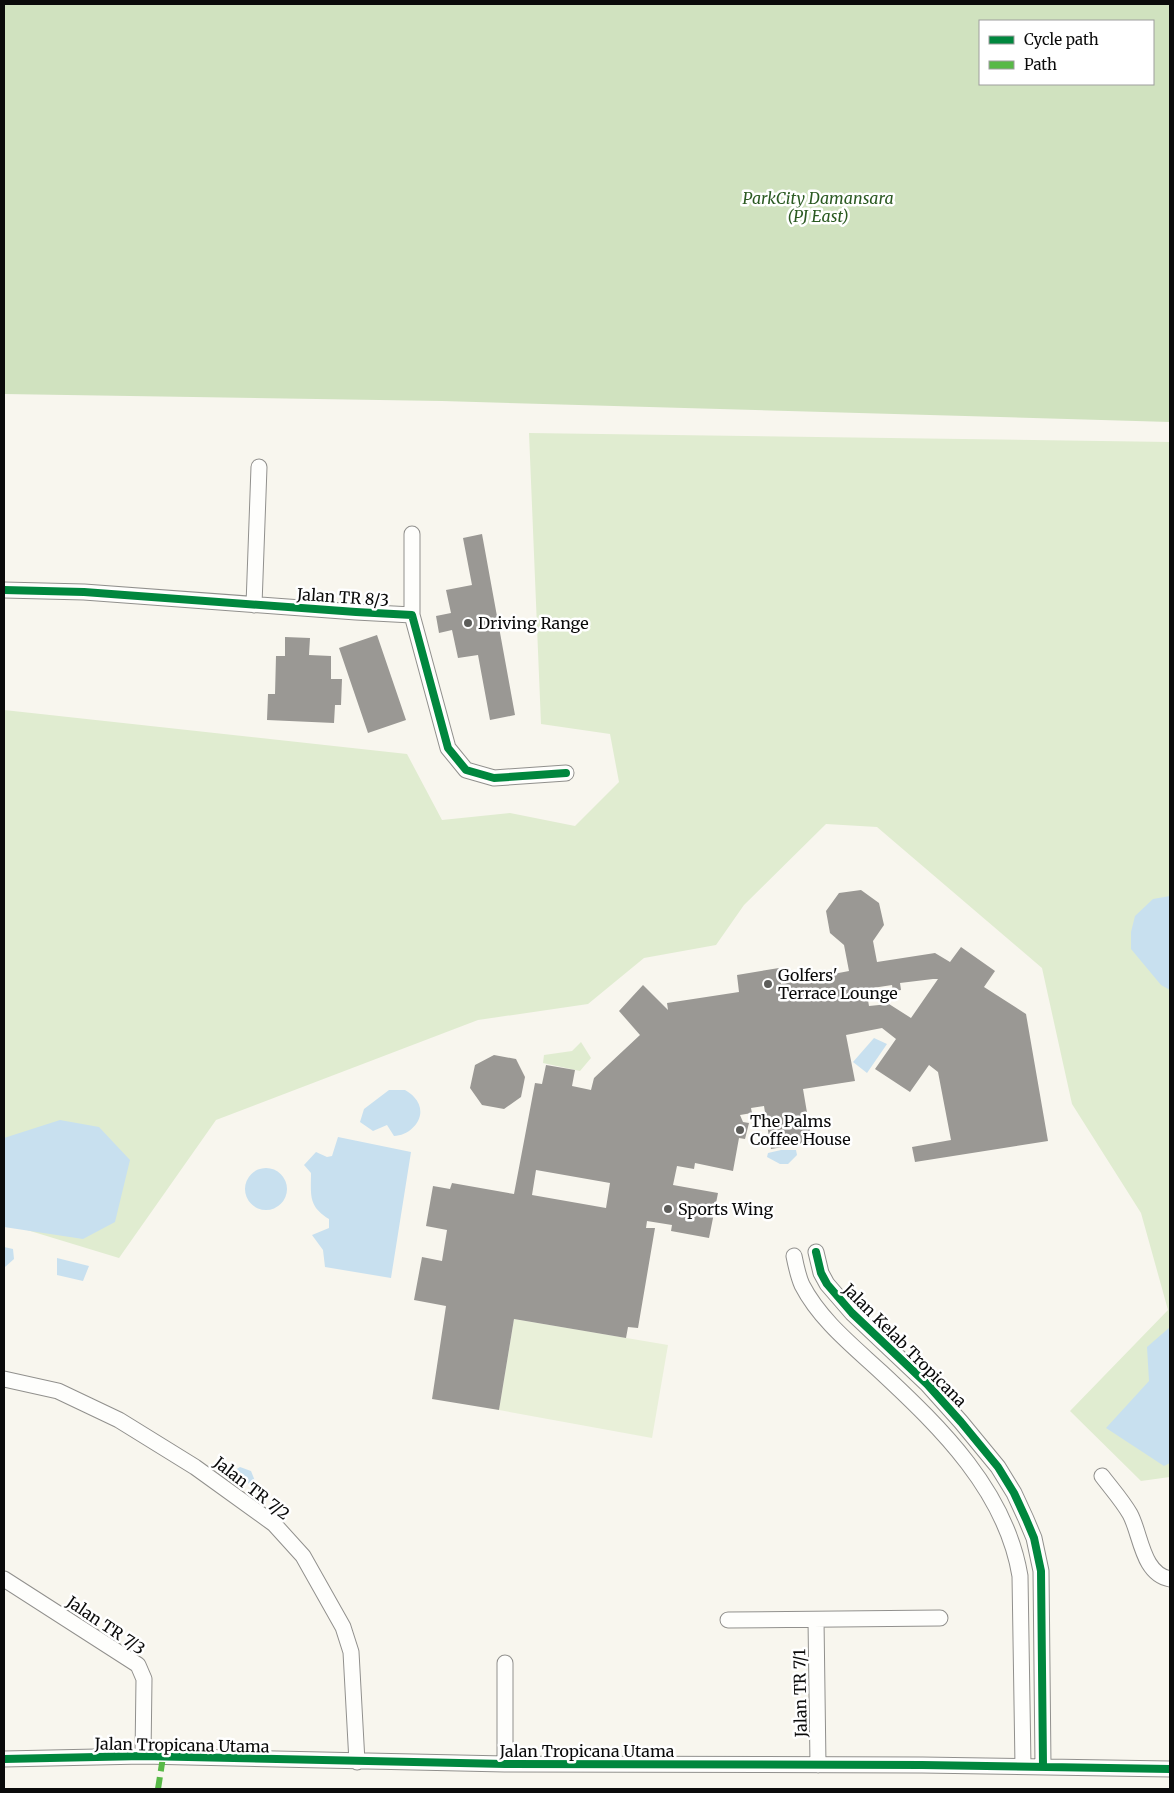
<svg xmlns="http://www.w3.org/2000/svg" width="1174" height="1793" font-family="Merriweather,serif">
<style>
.green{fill:#e0ecd0}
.forest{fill:#d0e2bf;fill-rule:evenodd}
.pitch{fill:#e9f0d9}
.water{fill:#c8e0ef}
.building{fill:#9a9894;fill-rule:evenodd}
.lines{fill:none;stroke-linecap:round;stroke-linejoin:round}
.street-casing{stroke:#91908d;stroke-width:17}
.street{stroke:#fefefc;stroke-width:15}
.quiet{stroke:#58b947;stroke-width:6;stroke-dasharray:12 6;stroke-linecap:butt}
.cycleway-casing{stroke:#fff;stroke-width:11}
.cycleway{stroke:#00873e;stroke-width:8}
.poi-dot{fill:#5d5d5a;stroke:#fff;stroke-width:2}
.labels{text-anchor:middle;stroke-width:5;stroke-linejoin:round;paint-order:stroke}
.park-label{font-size:16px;font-style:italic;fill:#2b5a22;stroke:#fff}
.street-label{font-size:16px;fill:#0a0a0a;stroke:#fff}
.poi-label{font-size:16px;fill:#0a0a0a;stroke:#fff;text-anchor:start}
</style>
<rect width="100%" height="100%" fill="#f8f6ee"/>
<path class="green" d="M 529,433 L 1170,442 L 1170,1477 L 1141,1481 L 1070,1411 L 1168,1310 L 1141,1213 L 1072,1104 L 1042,968 L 877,827 L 826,824 L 744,905 L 716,945 L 644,958 L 588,1004 L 478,1020 L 216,1120 L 119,1258 L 4,1223 L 4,710 L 407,754 L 442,820 L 510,813 L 575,826 L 619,782 L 610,734 L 541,724 Z
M 581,1042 L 591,1058 L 580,1071 L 543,1063 L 544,1055 L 572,1051 Z"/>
<path class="forest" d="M 4,4 L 1170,4 L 1170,422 L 442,401 L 4,394 ZM 980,21 L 1153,21 L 1153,84 L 980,84 Z"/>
<path class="pitch" d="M 514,1319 L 668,1345 L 652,1438 L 499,1410 Z"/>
<path class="water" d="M 1170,896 L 1170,990 L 1161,985 L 1131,949 L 1131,932 L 1135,916 L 1153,899 Z
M 874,1038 L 887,1044 L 867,1073 L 853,1062 Z
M 389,1090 L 405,1090 C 408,1092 412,1094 414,1097 C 430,1114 413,1135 394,1136 L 387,1125 L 373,1131 L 360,1122 L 364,1109 Z
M 60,1120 L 99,1127 L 130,1160 L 115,1222 L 83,1239 L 4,1227 L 4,1138 Z
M 338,1137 L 411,1152 L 391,1278 L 325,1267 L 323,1250 L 312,1235 L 329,1228 L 329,1219 C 308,1206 311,1195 311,1173 L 304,1165 L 316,1152 L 327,1157 L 332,1156 Z
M 781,1150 L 796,1150 L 797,1155 L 788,1164 L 780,1164 L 767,1157 L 768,1153 Z
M245 1189a21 21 0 1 1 42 0a21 21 0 1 1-42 0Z
M 4,1247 L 13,1249 L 14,1259 L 5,1267 L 4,1267 Z
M 57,1258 L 89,1266 L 83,1281 L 57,1275 Z
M 1170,1327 L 1170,1463 L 1164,1466 L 1106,1428 L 1149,1381 L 1147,1347 Z
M 240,1467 L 251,1471 L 255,1481 L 251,1486 L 235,1470 Z"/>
<path class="building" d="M 482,534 L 515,715 L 490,720 L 478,655 L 458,658 L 452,630 L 439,633 L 436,616 L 451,613 L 446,590 L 472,585 L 463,538 Z
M 377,635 L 406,720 L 368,733 L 339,648 Z
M 285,637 L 310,638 L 309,655 L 331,656 L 331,679 L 342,679 L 341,705 L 335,705 L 334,723 L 267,720 L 268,694 L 275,694 L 276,656 L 285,656 Z
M 861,890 L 879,903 L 884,925 L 873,941 L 877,962 L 935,953 L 950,962 L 961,947 L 995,971 L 984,987 L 1026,1014 L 1048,1141 L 915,1162 L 912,1147 L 951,1140 L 938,1072 L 929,1065 L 910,1092 L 875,1069 L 896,1039 L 882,1028 L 846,1035 L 855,1081 L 803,1089 L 812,1142 L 771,1149 L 764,1106 L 751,1108 L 752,1113 L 740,1115 L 743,1122 L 749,1123 L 745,1139 L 739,1138 L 733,1171 L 695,1163 L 694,1169 L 677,1166 L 673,1185 L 718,1193 L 709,1238 L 671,1231 L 672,1225 L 647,1221 L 646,1228 L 655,1228 L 638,1328 L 628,1327 L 626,1338 L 514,1319 L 499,1410 L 432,1399 L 446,1306 L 414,1300 L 422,1257 L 442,1261 L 447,1230 L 426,1226 L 433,1186 L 450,1189 L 452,1183 L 514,1194 L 535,1083 L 542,1084 L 546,1065 L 575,1070 L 572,1086 L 591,1090 L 594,1078 L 640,1035 L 619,1011 L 643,985 L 668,1010 L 667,1003 L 739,992 L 737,975 L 779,968 L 781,984 L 849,971 L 844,945 L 830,933 L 826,911 L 839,893 ZM 933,979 L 938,979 L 911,1018 L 889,1004 L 869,1006 L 866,989 L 892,985 L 893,991 L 901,990 L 900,983 ZM 536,1170 L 610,1183 L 606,1208 L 532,1195 Z
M 494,1055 L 516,1059 L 525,1077 L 521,1097 L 504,1109 L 482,1105 L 470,1088 L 475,1065 Z"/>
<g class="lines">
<g class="street-casing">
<path id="street" d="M 412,534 L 412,615
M 4,590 L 84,592 L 356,612 L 412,615 L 448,748 L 466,770 L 494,778 L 566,773
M 254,605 L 259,467
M 816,1252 L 821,1273 L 827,1284 L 852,1313 L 927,1384 L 961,1422 L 998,1467 L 1014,1493 L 1026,1519 L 1034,1538 L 1041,1571 L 1043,1766
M 794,1256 C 796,1266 798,1276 802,1285 C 820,1320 853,1346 881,1372 C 941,1428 1006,1491 1020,1576 L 1023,1766
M 4,1379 L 58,1391 L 119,1420 L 195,1467 L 274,1524 L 303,1556 L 343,1627 L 351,1652 L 357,1762
M 1102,1476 C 1111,1488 1122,1500 1130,1514 C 1141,1534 1142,1574 1170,1579
M 4,1579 L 138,1665 L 144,1679 L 143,1756
M 728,1620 L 940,1618
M 816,1620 L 818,1765
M 505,1663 L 505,1764
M 4,1759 L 143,1756 L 505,1764 L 922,1765 L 1170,1769"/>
</g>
<use href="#street" class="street"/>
<path class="quiet" d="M 158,1789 L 163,1757"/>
<g class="cycleway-casing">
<path id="cycleway" d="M 4,590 L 84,592 L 356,612 L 412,615 L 448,748 L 466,770 L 494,778 L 566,773
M 816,1252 L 821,1273 L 827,1284 L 852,1313 L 927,1384 L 961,1422 L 998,1467 L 1014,1493 L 1026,1519 L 1034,1538 L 1041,1571 L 1043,1766
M 4,1759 L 143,1756 L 505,1764 L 922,1765 L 1170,1769"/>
</g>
<use href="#cycleway" class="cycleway"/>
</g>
<g class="poi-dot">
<circle cx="468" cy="623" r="5"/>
<circle cx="768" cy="984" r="5"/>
<circle cx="740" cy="1130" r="5"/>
<circle cx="668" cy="1209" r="5"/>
</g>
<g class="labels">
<g class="park-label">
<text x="818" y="204">ParkCity Damansara<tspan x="818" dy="18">(PJ East)</tspan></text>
</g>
<g class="street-label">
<text transform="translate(343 597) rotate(4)" y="6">Jalan TR 8/3</text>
<text transform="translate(905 1345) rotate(45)" y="6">Jalan Kelab Tropicana</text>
<text transform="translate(252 1488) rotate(38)" y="6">Jalan TR 7/2</text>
<text transform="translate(106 1625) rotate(34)" y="6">Jalan TR 7/3</text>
<text transform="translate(800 1693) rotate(-91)" y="6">Jalan TR 7/1</text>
<text transform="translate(182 1745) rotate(1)" y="6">Jalan Tropicana Utama</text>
<text x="587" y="1757">Jalan Tropicana Utama</text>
</g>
<g class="poi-label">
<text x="478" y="629">Driving Range</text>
<text x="778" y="981">Golfers'<tspan x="778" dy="18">Terrace Lounge</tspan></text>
<text x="750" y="1127">The Palms<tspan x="750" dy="18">Coffee House</tspan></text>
<text x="678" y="1215">Sports Wing</text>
</g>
</g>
<rect width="1174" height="1793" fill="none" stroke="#0a0a0a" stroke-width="10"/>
<rect x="979" y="20" width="175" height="65" fill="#ffffff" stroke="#9d9d9d"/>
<rect x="989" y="36" width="25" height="8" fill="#00873e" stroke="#9d9d9d"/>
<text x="1024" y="45" font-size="15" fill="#0a0a0a">Cycle path</text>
<rect x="989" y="61" width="25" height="8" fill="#58b947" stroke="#9d9d9d"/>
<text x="1024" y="70" font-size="15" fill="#0a0a0a">Path</text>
</svg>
